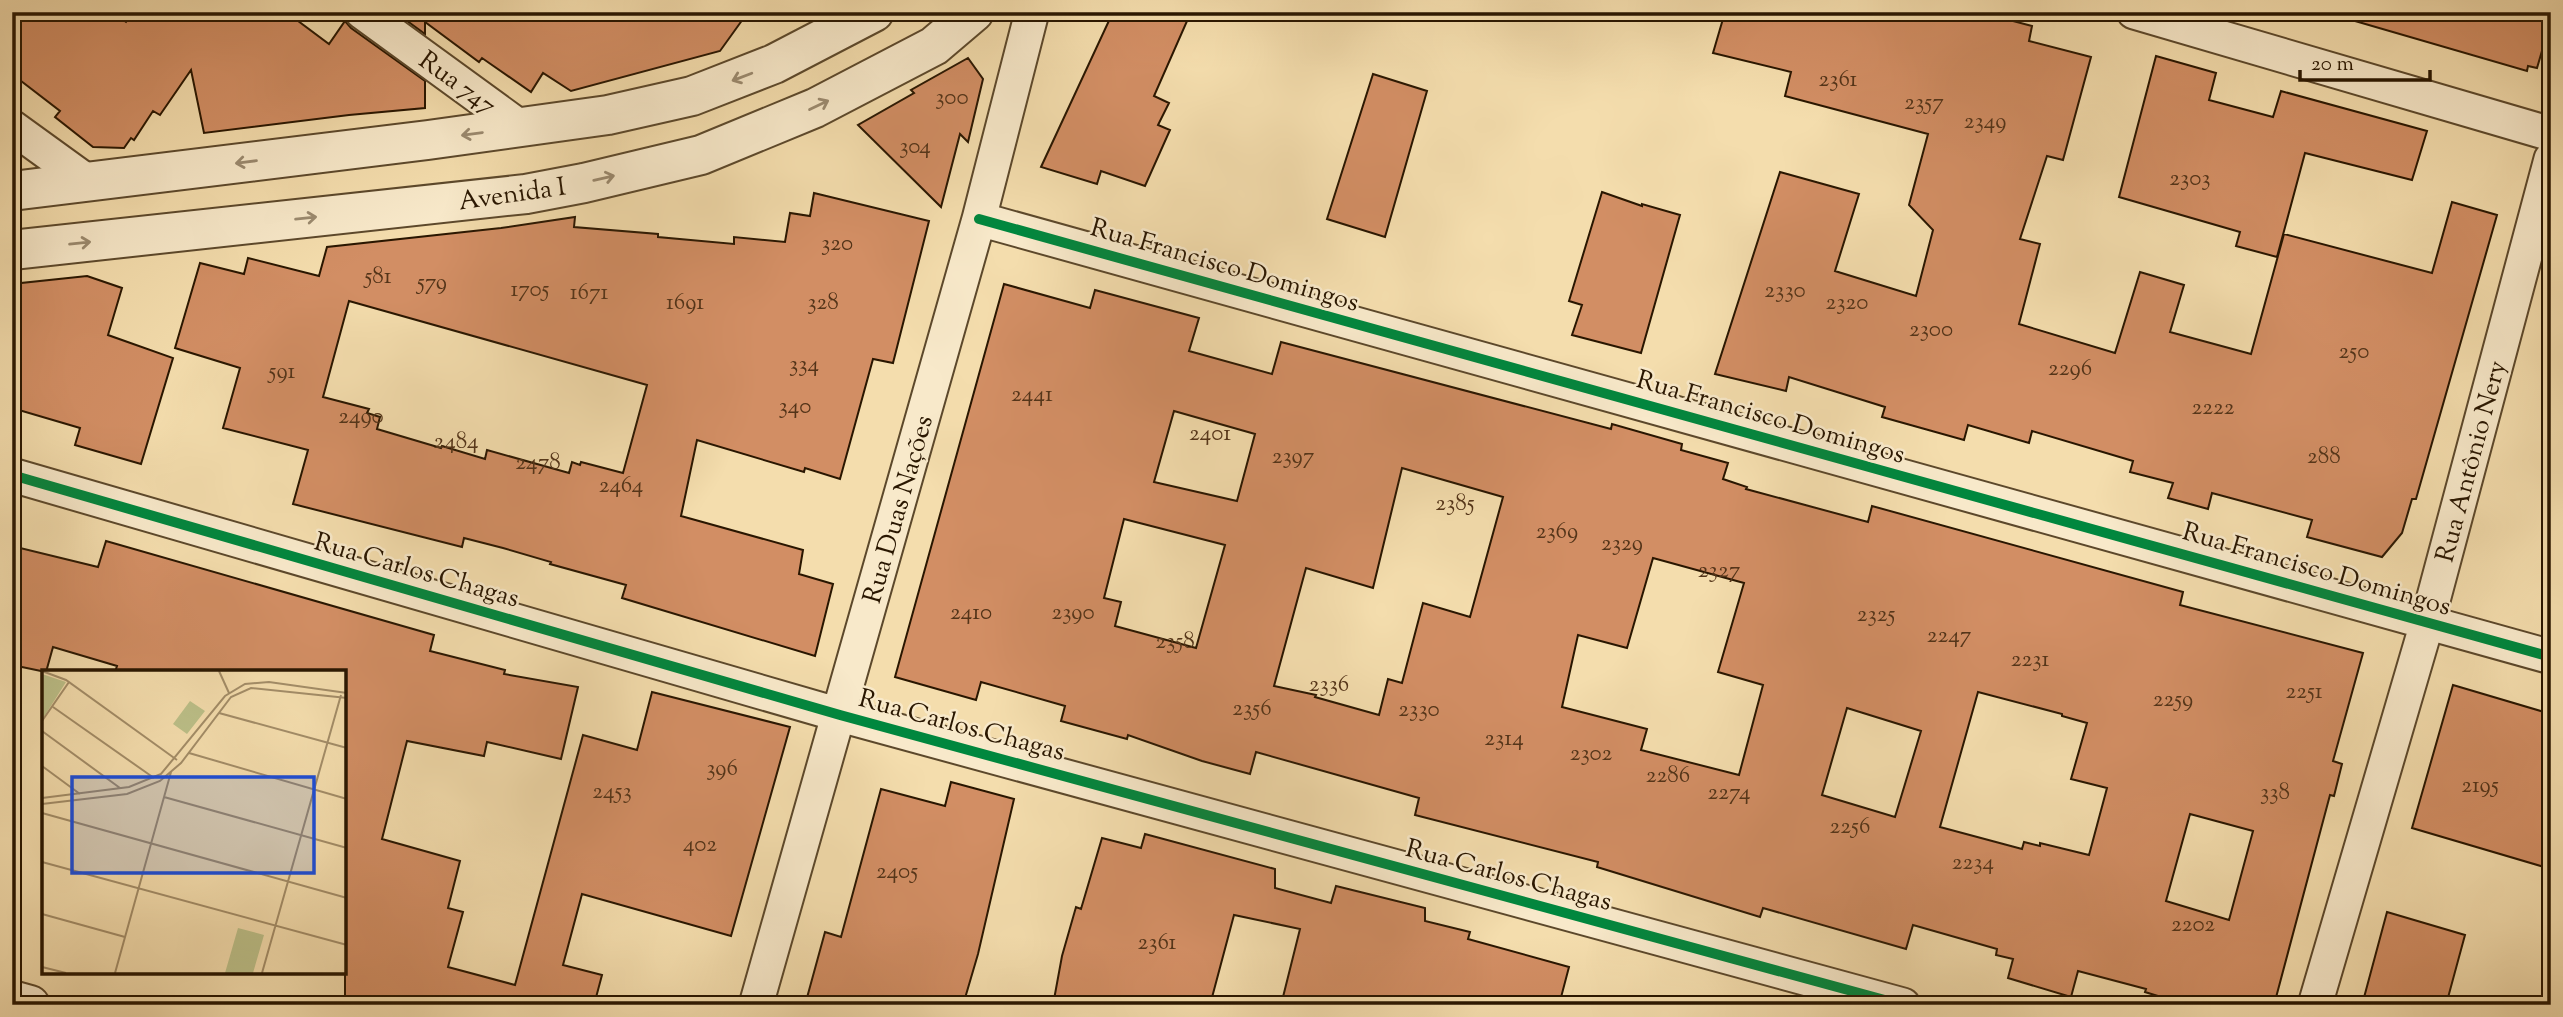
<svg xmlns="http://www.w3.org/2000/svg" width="2563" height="1017" font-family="'Sorts Mill Goudy',serif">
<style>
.building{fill:#d28e64;stroke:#291600;stroke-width:2;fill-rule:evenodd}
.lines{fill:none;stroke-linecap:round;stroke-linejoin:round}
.minor-casing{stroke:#5c482b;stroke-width:37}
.tertiary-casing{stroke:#5c482b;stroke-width:42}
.minor{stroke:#f8e9ca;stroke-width:33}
.tertiary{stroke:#f8e9ca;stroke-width:38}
.cycleway-casing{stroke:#f8e9ca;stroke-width:15}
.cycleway{stroke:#00873e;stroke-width:10}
.oneway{stroke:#9b8a6f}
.labels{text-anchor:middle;stroke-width:5;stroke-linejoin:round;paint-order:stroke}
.number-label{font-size:23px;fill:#533419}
.street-label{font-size:26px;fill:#291600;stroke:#f8e9ca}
.inset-road{fill:none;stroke:#a38d68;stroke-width:2}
.view{fill:#1d4ed8;fill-opacity:0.15;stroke:#1d4ed8;stroke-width:3.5}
.inset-edge{fill:none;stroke:#291600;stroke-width:3.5}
</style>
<rect width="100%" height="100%" fill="#f4ddad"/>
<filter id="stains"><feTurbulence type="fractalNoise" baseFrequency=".00286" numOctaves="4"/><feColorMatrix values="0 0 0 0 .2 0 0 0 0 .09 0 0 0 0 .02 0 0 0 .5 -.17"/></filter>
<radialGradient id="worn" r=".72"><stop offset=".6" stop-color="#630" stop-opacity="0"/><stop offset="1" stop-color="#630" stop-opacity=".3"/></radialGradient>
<path class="building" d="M 12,12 L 112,12 L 126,22 L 134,12 L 286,12 L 329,44 L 345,21 L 351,28 L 425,81 L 425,108 L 349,115 L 204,133 L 191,70 L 160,115 L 153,111 L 134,140 L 131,138 L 124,148 L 93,147 L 55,117 L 60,111 L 12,74 Z
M 395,12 L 748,12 L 720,51 L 571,91 L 543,73 L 531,92 L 482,58 L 479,62 L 425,22 L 425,34 Z
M 1113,12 L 1191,12 L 1154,96 L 1169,103 L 1158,125 L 1170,130 L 1145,186 L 1101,171 L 1097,184 L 1041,167 Z
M 1725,12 L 1979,12 L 2032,26 L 2029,41 L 2091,57 L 2063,160 L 2047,156 L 2020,239 L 2040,244 L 2019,324 L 2115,353 L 2140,272 L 2184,285 L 2170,332 L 2251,354 L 2284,234 L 2432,273 L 2452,202 L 2497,215 L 2416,499 L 2412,499 L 2402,533 L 2382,557 L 2307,537 L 2312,520 L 2212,493 L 2208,509 L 2168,498 L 2173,483 L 2130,472 L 2133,461 L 2032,431 L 2029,443 L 1968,425 L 1964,440 L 1882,417 L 1885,407 L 1789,377 L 1786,391 L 1715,374 L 1780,172 L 1859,194 L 1835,271 L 1916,296 L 1933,230 L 1909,205 L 1928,134 L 1785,96 L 1791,72 L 1713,53 Z
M 2356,12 L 2551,12 L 2551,20 L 2537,68 L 2528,66 L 2527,71 L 2355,21 Z
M 2156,56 L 2216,73 L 2209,100 L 2273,117 L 2281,91 L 2427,131 L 2412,180 L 2305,153 L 2277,257 L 2236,246 L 2240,232 L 2119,197 Z
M 968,58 L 983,79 L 968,142 L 960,134 L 941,207 L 858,125 L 914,93 L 911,90 Z
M 1373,74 L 1427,91 L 1385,237 L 1327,219 Z
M 1602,192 L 1642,206 L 1642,204 L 1680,215 L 1641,353 L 1572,335 L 1582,305 L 1569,301 Z
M 814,193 L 929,221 L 893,363 L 873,359 L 840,479 L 805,468 L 804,472 L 697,440 L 681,516 L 803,550 L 799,574 L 833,584 L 815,656 L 622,598 L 626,585 L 550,564 L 551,562 L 503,548 L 464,538 L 462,547 L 293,504 L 308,450 L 223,428 L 240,368 L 175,348 L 200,263 L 244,274 L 248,258 L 319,276 L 327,247 L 501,228 L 575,217 L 574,227 L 658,234 L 658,237 L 734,244 L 734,237 L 785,242 L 790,213 L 810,216 ZM 349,301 L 647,385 L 623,473 L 581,462 L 580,465 L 572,462 L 569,473 L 487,450 L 485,459 L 442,446 L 441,448 L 377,429 L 380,417 L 367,413 L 369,409 L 323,397 Z
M 87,276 L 122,288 L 108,335 L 173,358 L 141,464 L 75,445 L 80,428 L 12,408 L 12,284 Z
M 1004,284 L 1090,308 L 1095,290 L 1199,318 L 1189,351 L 1272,374 L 1281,342 L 1611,429 L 1612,424 L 1682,444 L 1681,450 L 1728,463 L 1723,479 L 1747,487 L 1746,489 L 1868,522 L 1872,506 L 2183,592 L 2180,605 L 2363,653 L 2333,761 L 2342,764 L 2334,796 L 2330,795 L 2274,1005 L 2187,1005 L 2145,992 L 2146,989 L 2078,971 L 2071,997 L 2008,978 L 2013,959 L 1996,955 L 1997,949 L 1913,925 L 1906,949 L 1763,908 L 1760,917 L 1597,867 L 1598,862 L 1415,815 L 1419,798 L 1256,752 L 1250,774 L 1202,761 L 1128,735 L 1127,739 L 1061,721 L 1065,706 L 981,682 L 976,700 L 895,677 ZM 1174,411 L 1255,434 L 1237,501 L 1154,482 ZM 1402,468 L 1503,497 L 1470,617 L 1423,603 L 1402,683 L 1388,679 L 1379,715 L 1315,697 L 1316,695 L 1274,686 L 1306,568 L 1373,588 ZM 1124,519 L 1225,545 L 1196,648 L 1115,626 L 1121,602 L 1104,598 ZM 1653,558 L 1744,583 L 1718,672 L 1763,685 L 1739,775 L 1641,750 L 1647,729 L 1562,707 L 1578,635 L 1627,648 ZM 1978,692 L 2062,714 L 2062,716 L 2087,723 L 2071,779 L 2107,788 L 2089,855 L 2040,843 L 2040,846 L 2024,842 L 2022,849 L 1940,827 ZM 1847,708 L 1921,731 L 1895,817 L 1822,795 ZM 2190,814 L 2253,831 L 2229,920 L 2166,901 Z
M 106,541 L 434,635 L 430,651 L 505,670 L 504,674 L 578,687 L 561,759 L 487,742 L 484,756 L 407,741 L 382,839 L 460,861 L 448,908 L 463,912 L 448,967 L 515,985 L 583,735 L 637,750 L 652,692 L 790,727 L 731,936 L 582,894 L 563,965 L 602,975 L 594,1005 L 345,1005 L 345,672 L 115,672 L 117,666 L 53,647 L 46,672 L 12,665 L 12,546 L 98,567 Z
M 2453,685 L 2551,714 L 2551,869 L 2412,828 Z
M 951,782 L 1014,799 L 978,954 L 963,1005 L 805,1005 L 825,932 L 841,937 L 881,789 L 945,806 Z
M 1145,834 L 1275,869 L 1275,888 L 1331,903 L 1336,886 L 1425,908 L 1425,921 L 1470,932 L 1468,939 L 1569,967 L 1559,1005 L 1281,1005 L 1300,929 L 1234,915 L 1210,1005 L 1053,1005 L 1062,956 L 1076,907 L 1081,909 L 1102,838 L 1141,848 Z
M 2387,912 L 2465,935 L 2446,1005 L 2362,1005 Z"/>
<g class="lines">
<g class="minor-casing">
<path id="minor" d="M 362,12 L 520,127
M 2134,12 L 2551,134
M 12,127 L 88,182
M 979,219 L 2551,657
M 12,475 L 840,715 L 1903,1005
M 756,1005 L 979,219 L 1032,12
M 2315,1005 L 2427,623 L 2551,159"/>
</g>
<g class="tertiary-casing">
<path id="tertiary" d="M 12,191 L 428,140 L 608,115 L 692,96 L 774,64 L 874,12
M 12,250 L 526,194 L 584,183 L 701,155 L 815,108 L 934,46 L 974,12
M 12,1000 L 30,1005"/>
</g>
<use href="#minor" class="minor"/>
<use href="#tertiary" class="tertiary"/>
<g class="cycleway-casing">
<path id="cycleway" d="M 979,219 L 2551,657
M 12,475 L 840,715 L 1903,1005"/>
</g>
<use href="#cycleway" class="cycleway"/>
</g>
<defs><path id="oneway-shaft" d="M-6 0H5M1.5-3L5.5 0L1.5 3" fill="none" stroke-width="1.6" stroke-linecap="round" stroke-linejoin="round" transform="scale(1.75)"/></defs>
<g class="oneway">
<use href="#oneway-shaft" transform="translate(742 77) rotate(159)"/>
<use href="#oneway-shaft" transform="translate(819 105) rotate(-26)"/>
<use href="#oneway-shaft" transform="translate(472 134) rotate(172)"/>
<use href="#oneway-shaft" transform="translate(246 162) rotate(173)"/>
<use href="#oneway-shaft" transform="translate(604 178) rotate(-13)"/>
<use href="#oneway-shaft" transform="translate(306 218) rotate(-6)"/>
<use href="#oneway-shaft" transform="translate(80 243) rotate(-6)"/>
</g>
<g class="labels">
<g class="number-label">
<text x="1838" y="86">2361</text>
<text x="952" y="104">300</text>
<text x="1924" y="109">2357</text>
<text x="1985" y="128">2349</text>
<text x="915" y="153">304</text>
<text x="2190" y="185">2303</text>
<text x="837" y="250">320</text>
<text x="378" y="283">581</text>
<text x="432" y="289">579</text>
<text x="530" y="296">1705</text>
<text x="1785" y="297">2330</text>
<text x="589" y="299">1671</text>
<text x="685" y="309">1691</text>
<text x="823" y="309">328</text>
<text x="1847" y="309">2320</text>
<text x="1931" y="336">2300</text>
<text x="2354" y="358">250</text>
<text x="804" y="371">334</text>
<text x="2070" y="375">2296</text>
<text x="282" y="378">591</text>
<text x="1032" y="401">2441</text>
<text x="795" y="413">340</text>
<text x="2213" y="414">2222</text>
<text x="361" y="423">2490</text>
<text x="1210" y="440">2401</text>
<text x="456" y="448">2484</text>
<text x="1293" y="463">2397</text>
<text x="2324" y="463">288</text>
<text x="538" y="469">2478</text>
<text x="621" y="492">2464</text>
<text x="1455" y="510">2385</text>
<text x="1557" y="538">2369</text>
<text x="1622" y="550">2329</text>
<text x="1719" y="577">2327</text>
<text x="971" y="619">2410</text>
<text x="1073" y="619">2390</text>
<text x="1876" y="621">2325</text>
<text x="1949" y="642">2247</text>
<text x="1175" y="648">2358</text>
<text x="2030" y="666">2231</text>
<text x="1329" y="691">2336</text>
<text x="2304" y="698">2251</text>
<text x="2173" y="706">2259</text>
<text x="1252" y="715">2356</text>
<text x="1419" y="716">2330</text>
<text x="1504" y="745">2314</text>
<text x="1591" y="760">2302</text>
<text x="722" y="775">396</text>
<text x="1668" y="782">2286</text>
<text x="2480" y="792">2195</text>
<text x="612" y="798">2453</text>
<text x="1729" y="799">2274</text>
<text x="2275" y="799">338</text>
<text x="1850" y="833">2256</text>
<text x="700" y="851">402</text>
<text x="1973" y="869">2234</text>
<text x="897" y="878">2405</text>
<text x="2193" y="931">2202</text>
<text x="1157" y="949">2361</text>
</g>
<g class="street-label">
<text transform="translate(458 82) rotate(36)" y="9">Rua 747</text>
<text transform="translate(512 193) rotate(-8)" y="9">Avenida I</text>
<text transform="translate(1225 264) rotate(16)" y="9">Rua Francisco Domingos</text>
<text transform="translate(1771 416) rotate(16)" y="9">Rua Francisco Domingos</text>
<text transform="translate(2470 461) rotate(-75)" y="9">Rua Antônio Nery</text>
<text transform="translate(897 509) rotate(-74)" y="9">Rua Duas Nações</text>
<text transform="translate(2317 568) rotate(16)" y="9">Rua Francisco Domingos</text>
<text transform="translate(417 569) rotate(16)" y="9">Rua Carlos Chagas</text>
<text transform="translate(962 724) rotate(15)" y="9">Rua Carlos Chagas</text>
<text transform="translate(1509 874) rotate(15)" y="9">Rua Carlos Chagas</text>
</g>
</g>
<g transform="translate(42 670)">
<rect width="304" height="304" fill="#f4ddad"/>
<path d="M 0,4 L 24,12 L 0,50 ZM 148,31 L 163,41 L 145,64 L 131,54 ZM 196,258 L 222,265 L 211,303 L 183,303 Z" fill="#bcc089"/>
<path class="inset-road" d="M 0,1 L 24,10 L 135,90M 177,1 L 187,23M 11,37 L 112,108M 177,43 L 305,78M 0,51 L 27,12M 0,61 L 78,118M 147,83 L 305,129M 0,96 L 38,124M 122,127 L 305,178M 0,128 L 87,117 L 119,104 L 183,26 L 203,14 L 227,12 L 305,23M 0,134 L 85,124 L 118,111 L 139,93 L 189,27 L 209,18 L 305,28M 0,143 L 305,228M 0,192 L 305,275M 0,244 L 83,267M 0,297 L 24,303M 73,303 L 129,102M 220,303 L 299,25"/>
<path class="view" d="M 30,107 L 272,107 L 272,203 L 30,203 Z"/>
<rect width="304" height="304" class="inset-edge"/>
</g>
<rect width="2563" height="1017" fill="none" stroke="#f4ddad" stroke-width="42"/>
<rect x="14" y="14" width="2535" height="989" fill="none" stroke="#291600" stroke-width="3.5"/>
<rect x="21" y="21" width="2521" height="975" fill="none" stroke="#291600" stroke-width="2"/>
<path d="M2300 70v10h130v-10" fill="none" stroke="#291600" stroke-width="3.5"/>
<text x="2311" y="70" font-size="21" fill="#291600" stroke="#f8e9ca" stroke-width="5" paint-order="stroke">20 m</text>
<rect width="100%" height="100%" filter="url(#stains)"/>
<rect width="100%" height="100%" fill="url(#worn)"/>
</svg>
